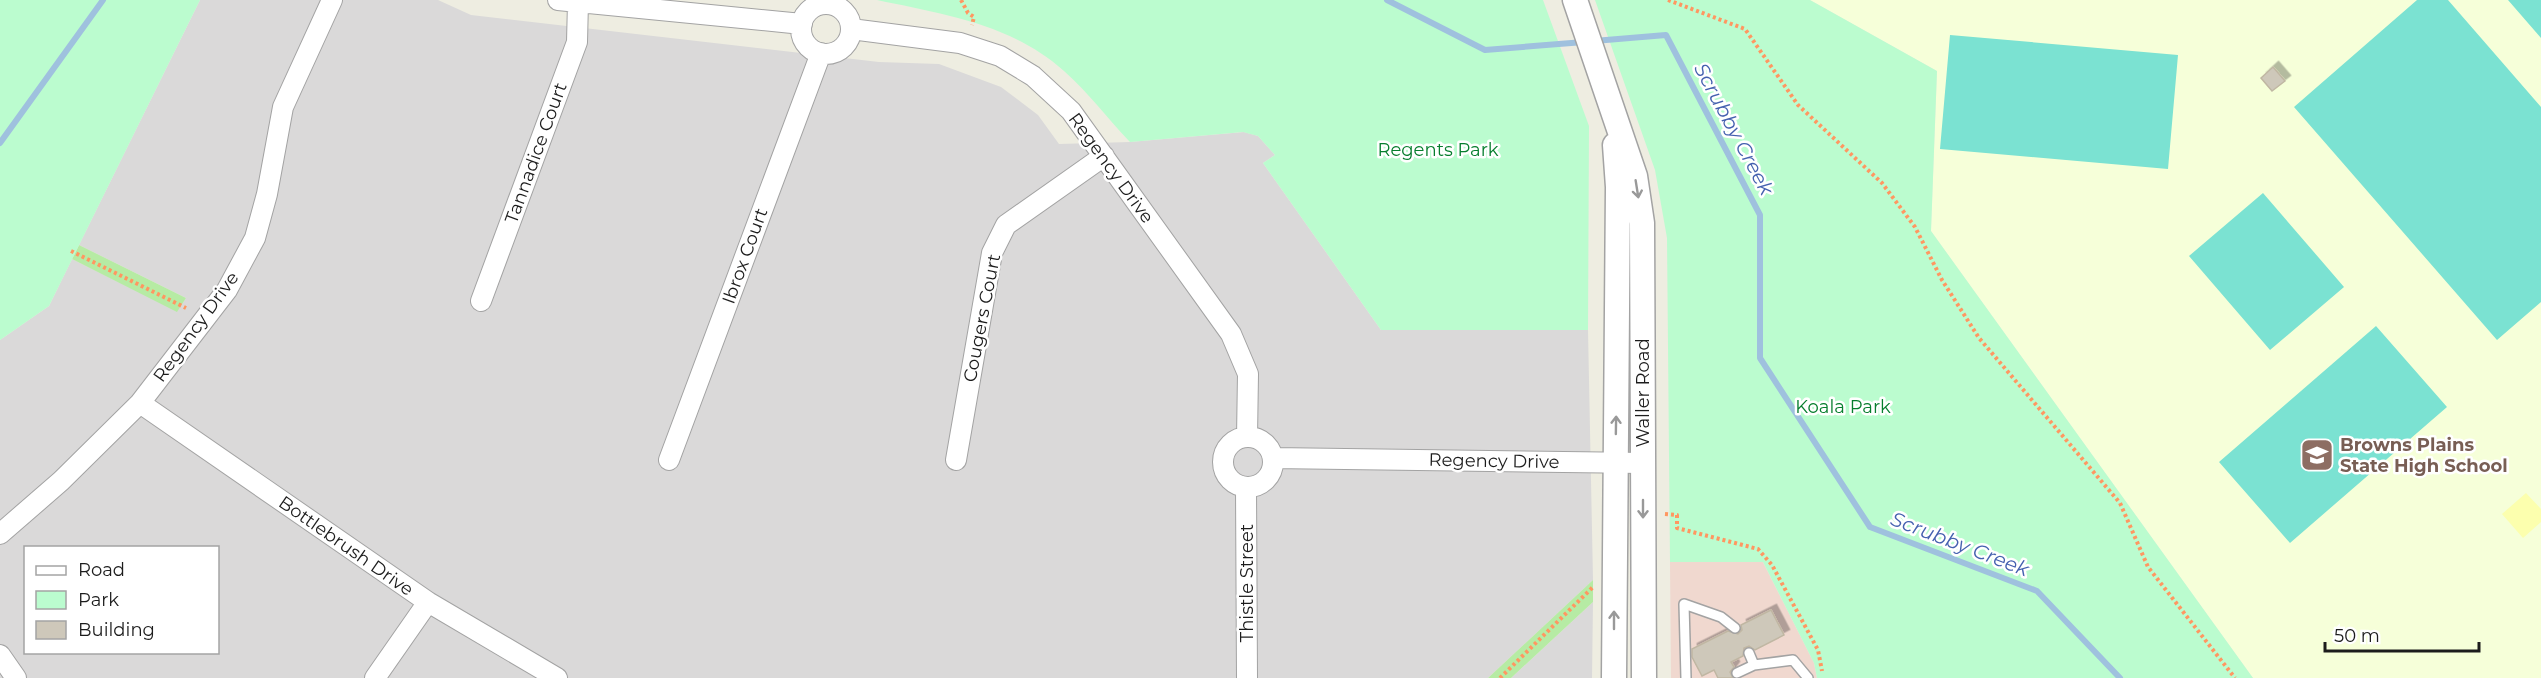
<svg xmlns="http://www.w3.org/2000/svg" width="2541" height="678" font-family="Montserrat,sans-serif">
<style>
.residential{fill:#dad9d9;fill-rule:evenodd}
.commercial{fill:#f0d8cf}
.education{fill:#f6ffd9}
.grass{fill:#b6eba4}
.sand{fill:#fcffae}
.park{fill:#bbfccf}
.pitch{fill:#7be2d2}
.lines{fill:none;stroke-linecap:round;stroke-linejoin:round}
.stream{stroke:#9fc1de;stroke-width:6}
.building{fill:#cec8ba;stroke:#c0b7a3;stroke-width:1.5;filter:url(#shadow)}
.service-casing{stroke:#a3a3a3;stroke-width:12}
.minor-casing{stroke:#a3a3a3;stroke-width:22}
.tertiary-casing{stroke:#a3a3a3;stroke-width:27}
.path{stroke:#ff9761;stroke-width:4;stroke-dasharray:3 3;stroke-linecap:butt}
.service{stroke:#fff;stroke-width:9}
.minor{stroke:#fff;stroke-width:20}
.tertiary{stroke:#fff;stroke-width:24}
.oneway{stroke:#999}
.labels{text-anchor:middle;stroke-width:5;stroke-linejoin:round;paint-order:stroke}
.park-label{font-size:18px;fill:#067e2d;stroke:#fff}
.street-label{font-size:18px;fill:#1c1c1c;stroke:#fff}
.education-label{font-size:18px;font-weight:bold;fill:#785e54;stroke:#fff;text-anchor:start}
.water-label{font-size:20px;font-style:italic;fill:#4561af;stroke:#fff}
</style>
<defs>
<filter id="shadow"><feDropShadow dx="5.5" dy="-5.5" stdDeviation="0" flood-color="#0004"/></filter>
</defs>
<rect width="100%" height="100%" fill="#eeede1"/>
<path class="residential" d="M 200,0 L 438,0 L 471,15 L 879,62 L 939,64 L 1001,87 L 1038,115 L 1059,144 L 1130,142 L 1244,132 L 1258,136 L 1275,155 L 1263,163 L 1381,330 L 1588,330 L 1593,580 L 1488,678 L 0,678 L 0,340 L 49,306 L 72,259 L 177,311 L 186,298 L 79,245 ZM 26,548 L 218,548 L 218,652 L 26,652 Z
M 1593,602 L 1592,678 L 1511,678 Z"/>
<path class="commercial" d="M 1670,562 L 1763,562 L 1814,663 L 1817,678 L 1671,678 Z"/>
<path class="education" d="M 1810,0 L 2541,0 L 2541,678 L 2253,678 L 1931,231 L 1937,71 Z"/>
<path class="grass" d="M 79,245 L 186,298 L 177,312 L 72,259 Z
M 1593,580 L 1593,602 L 1511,678 L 1488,678 Z"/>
<path class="sand" d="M 2526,493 L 2541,509 L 2541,522 L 2523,538 L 2502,514 Z"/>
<path class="park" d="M 0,0 L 200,0 L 49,306 L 0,340 Z
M 877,0 L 1543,0 L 1589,126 L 1588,330 L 1381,330 L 1263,163 L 1275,155 L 1258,136 L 1243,132 L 1130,142 C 1108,119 1088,92 1064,71 C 1012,24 943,14 877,0 Z
M 1595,0 L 1810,0 L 1937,71 L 1931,231 L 2253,678 L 1817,678 L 1814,663 L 1763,562 L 1670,562 L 1667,238 L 1655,170 Z"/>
<path class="pitch" d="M 2417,0 L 2448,0 L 2541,107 L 2541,302 L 2497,340 L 2294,107 Z
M 2508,0 L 2541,0 L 2541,38 Z
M 1950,35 L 2178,55 L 2168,169 L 1940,149 Z
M 2263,193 L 2344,287 L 2270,350 L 2189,256 Z
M 2376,326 L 2447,407 L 2290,543 L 2219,462 Z"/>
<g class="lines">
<path class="stream" d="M 1387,0 L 1485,50 L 1584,42
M 1594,41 L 1666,35 L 1760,215 L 1760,358 L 1870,527 L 2037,591 L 2120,678
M 0,143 L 103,0"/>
</g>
<path class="building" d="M 2273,67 L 2285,81 L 2272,91 L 2261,78 Z
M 1771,610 L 1784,635 L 1755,650 L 1749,646 L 1744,648 L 1743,656 L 1731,662 L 1734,667 L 1730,672 L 1733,678 L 1718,678 L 1714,670 L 1702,676 L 1692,657 L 1692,649 L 1728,631 L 1738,634 L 1742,630 L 1741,625 Z"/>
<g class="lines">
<g class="service-casing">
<path id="service" d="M 1754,665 L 1793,660 L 1808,678
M 1737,673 L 1754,665 L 1749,653
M 1686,678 L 1684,604 L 1721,617 L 1735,628"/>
</g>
<g class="minor-casing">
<path id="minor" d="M 558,0 L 802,24
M801 29a25 25 0 1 1 50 0a25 25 0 1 1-50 0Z
M 851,29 L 960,43 L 1000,56 L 1033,76 L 1071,111 L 1231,334 L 1248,374 L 1247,437
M 481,301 L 577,42 L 578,2
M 140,403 L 428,602 L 557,678
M1223 462a25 25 0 1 1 50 0a25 25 0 1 1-50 0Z
M 1273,458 L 1643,463
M 669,460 L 821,53
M 956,460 L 992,253 L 1006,225 L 1104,156
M 1246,488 L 1247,678
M 0,534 L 61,481 L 140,403 L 227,290 L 255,238 L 267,194 L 283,107 L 332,0
M 0,655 L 16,678
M 375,678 L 428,602"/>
</g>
<g class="tertiary-casing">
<path id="tertiary" d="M 1575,0 L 1635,176 L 1642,223 L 1644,678
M 1614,678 L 1618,187 L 1615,145"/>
</g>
<path class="path" d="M 961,0 L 968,13 L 974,17 L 972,25
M 1668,0 L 1745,29 L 1798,105 L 1882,183 L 1915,227 L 1942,280 L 1979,338 L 2120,503 L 2148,567 L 2235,678
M 71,251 L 186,308
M 1665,514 L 1677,515 L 1677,528 L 1758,549 L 1772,565 L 1818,650 L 1822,671
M 1500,678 L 1594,586"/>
<use href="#service" class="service"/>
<use href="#minor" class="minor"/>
<use href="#tertiary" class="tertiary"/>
</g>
<defs><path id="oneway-shaft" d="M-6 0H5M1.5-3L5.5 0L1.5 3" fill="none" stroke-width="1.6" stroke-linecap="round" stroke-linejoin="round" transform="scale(1.5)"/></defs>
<g class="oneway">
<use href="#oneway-shaft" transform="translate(1637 189) rotate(81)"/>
<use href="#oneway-shaft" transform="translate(1616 425) rotate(-89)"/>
<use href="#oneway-shaft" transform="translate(1643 509) rotate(90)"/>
<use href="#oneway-shaft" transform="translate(1614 620) rotate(-90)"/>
</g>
<defs>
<g id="school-square" transform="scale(1.725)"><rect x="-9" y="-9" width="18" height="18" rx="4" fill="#8d6e63" stroke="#fff"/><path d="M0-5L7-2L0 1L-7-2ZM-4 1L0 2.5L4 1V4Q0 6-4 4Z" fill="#fff"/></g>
</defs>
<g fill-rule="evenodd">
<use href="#school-square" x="2317" y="455"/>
</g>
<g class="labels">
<g class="park-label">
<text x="1438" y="156">Regents Park</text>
<text x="1843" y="413">Koala Park</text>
</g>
<g class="street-label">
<text transform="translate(536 153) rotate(-70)" y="6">Tannadice Court</text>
<text transform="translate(1111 168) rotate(54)" y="6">Regency Drive</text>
<text transform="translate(745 256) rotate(-70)" y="6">Ibrox Court</text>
<text transform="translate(982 318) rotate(-79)" y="6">Cougers Court</text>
<text transform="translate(196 327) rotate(-54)" y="6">Regency Drive</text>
<text transform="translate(1643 393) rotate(-90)" y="6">Waller Road</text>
<text transform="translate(1494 461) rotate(1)" y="6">Regency Drive</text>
<text transform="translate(346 546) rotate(35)" y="6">Bottlebrush Drive</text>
<text transform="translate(1247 583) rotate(-90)" y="6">Thistle Street</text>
</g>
<g class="education-label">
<text x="2340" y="451">Browns Plains<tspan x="2340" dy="21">State High School</tspan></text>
</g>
<g class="water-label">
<text transform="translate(1734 129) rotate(62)" y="7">Scrubby Creek</text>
<text transform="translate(1960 544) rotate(21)" y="7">Scrubby Creek</text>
</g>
</g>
<rect x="24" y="546" width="195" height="108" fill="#ffffff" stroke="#a4a4a4" stroke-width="1.5"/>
<rect x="36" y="566" width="30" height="9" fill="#ffffff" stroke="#a4a4a4" stroke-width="1.5"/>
<text x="78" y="576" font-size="18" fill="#1c1c1c">Road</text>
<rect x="36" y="591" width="30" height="18" fill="#bbfccf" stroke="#a4a4a4" stroke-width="1.5"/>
<text x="78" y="606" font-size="18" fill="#1c1c1c">Park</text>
<rect x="36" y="621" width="30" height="18" fill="#cec8ba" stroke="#a4a4a4" stroke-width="1.5"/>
<text x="78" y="636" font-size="18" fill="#1c1c1c">Building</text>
<path d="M2325 642v9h154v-9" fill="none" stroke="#1c1c1c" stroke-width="3"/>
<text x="2334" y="642" font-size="18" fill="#1c1c1c" stroke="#ffffff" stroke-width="4.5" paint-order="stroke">50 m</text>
</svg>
